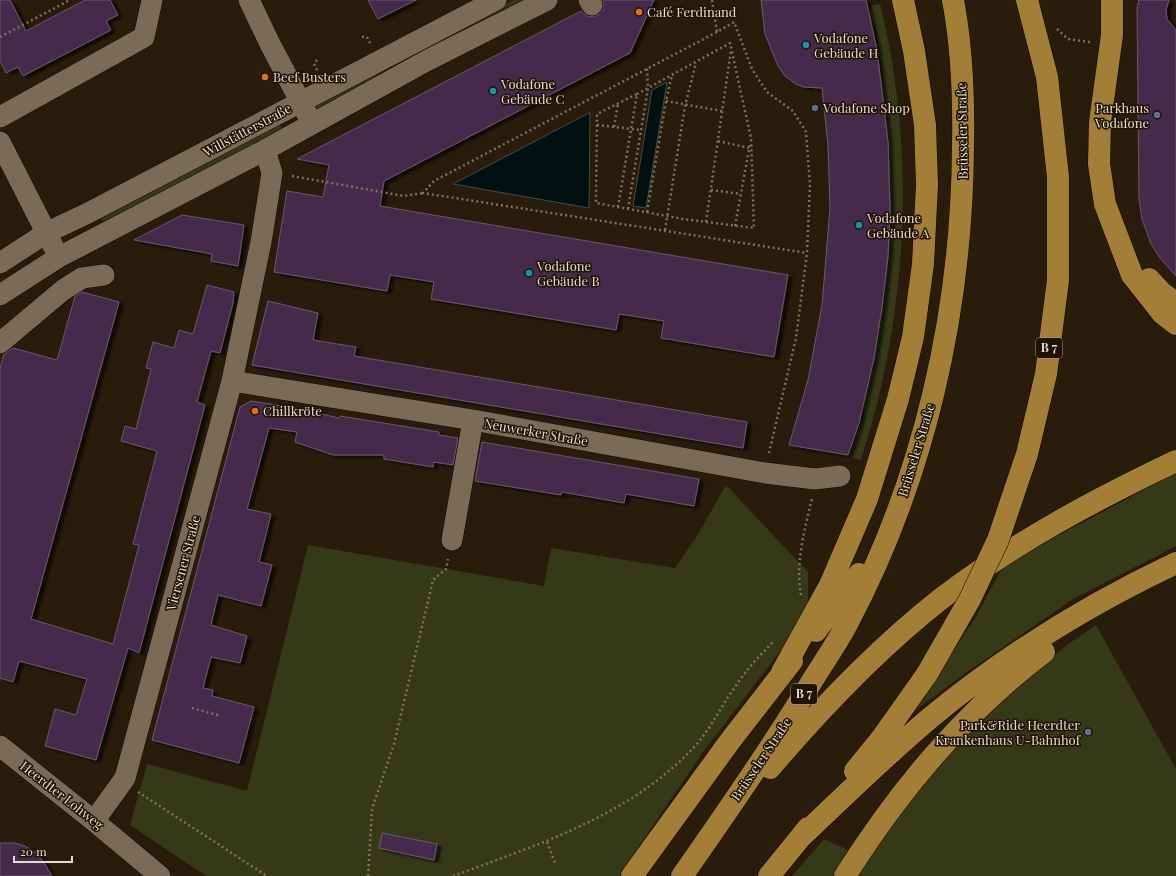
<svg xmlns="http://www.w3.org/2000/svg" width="1176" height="876" font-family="'Playfair Display',serif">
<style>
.green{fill:#353918}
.water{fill:#011010;stroke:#454d4a}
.building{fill:#452b4c;stroke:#69596d;filter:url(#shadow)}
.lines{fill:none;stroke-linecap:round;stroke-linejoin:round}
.minor-casing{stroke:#120600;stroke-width:22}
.highway-casing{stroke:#120600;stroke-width:23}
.path{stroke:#7e7263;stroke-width:2.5;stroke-dasharray:2 3;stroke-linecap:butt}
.minor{stroke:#7b6a56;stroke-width:21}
.highway{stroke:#a37e37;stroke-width:22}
.highway-bridge-casing{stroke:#120600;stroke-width:23;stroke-linecap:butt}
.highway-bridge{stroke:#a37e37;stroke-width:22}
.food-dot{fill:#e8710a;stroke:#201303;stroke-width:1.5}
.culture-dot{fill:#0f9aa8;stroke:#201303;stroke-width:1.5}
.service-dot{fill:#5c6f8a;stroke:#201303;stroke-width:1.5}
.labels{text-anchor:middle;stroke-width:3;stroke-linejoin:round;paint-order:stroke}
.shield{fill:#201303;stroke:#aa9f92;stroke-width:1}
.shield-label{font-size:12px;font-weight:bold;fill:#e5dbd0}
.poi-label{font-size:13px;fill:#e5dbd0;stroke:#201303;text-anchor:start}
.street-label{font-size:13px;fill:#e5dbd0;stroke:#201303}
</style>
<defs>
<filter id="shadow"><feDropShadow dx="4.5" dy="2.5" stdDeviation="1" flood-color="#0009"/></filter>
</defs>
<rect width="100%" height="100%" fill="#2a1c0a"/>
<path class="green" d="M 514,0 L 531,0 L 397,72 L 393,64 Z
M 880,4 C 912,130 909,269 879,396 C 874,417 867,439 861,460 L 849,457 L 865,410 L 863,409 C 891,295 896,192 881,76 L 883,76 L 875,26 L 872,27 L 869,10 L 871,10 L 870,6 Z
M 378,71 L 382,79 L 317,110 L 315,106 L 317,104 Z
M 280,124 L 282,130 L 104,222 L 100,216 Z
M 1176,473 L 1176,546 L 1073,599 L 967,672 L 914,711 L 977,615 L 1004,564 Z
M 726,485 L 808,572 L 808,615 L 703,752 L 619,876 L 206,876 L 130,825 L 147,764 L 247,791 L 308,545 L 544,586 L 551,548 L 675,568 L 697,536 Z
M 1096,625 L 1176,769 L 1176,876 L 792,876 L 824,839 L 868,859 L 931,769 L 994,706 L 1067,645 Z"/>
<path class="water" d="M 667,82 L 646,208 L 633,206 L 652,90 Z
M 590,113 L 589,208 L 453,184 L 589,113 Z"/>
<path class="building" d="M 0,0 L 10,0 L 26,31 L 85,0 L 110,0 L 118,15 L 106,21 L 111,30 L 23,76 L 18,67 L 6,73 L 0,61 Z
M 368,0 L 416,0 L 378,19 Z
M 603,0 L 654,0 L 630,53 L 384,181 L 380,206 L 788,275 L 774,357 L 661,338 L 664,321 L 619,314 L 616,330 L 431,299 L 434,282 L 390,275 L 387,291 L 274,272 L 287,191 L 323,197 L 329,165 L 297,159 L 581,11 L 587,16 L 593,17 L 598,15 L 603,10 Z
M 761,0 L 866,0 L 877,50 L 888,142 L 890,208 L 888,256 L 882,307 L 874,358 L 859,423 L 848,455 L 789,445 L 808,380 L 822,305 L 830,208 L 828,146 L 822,88 L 803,87 L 796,84 L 785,76 L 778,66 L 765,34 Z
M 1139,0 L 1169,0 L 1166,10 L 1167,19 L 1176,30 L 1176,276 L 1160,258 L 1151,244 L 1142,219 L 1139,199 L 1137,8 Z
M 182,215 L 244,225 L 238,266 L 211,261 L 212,254 L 134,240 Z
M 207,285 L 234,292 L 233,303 L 220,353 L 211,351 L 197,402 L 205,405 L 139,653 L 128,648 L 96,760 L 45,746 L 55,709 L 76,715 L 87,679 L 19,661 L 13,682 L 0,678 L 0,368 L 4,354 L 13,348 L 57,360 L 75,296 L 82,292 L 119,302 L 31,619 L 113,644 L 139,545 L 133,544 L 157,451 L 121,441 L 125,426 L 136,429 L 151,369 L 146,368 L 153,342 L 174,348 L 179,330 L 193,334 Z
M 268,301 L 318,313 L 313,340 L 356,347 L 354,356 L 747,422 L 743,448 L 252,365 Z
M 251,401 L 295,408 L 339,418 L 340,416 L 439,432 L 439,435 L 458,438 L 453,465 L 434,462 L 433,467 L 384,459 L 384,455 L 333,455 L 295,442 L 297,432 L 269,428 L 247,509 L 271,514 L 259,562 L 272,565 L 261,606 L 218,595 L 211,625 L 247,636 L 240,663 L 211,657 L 203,688 L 213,690 L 212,696 L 254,707 L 239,763 L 152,740 L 240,407 Z
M 482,442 L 699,479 L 694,506 L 626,494 L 624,503 L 562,492 L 561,495 L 475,481 Z
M 382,833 L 437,844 L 434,860 L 379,848 Z
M 0,843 L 15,843 L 25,846 L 35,852 L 43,861 L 52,876 L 0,876 Z"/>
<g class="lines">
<g class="minor-casing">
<path id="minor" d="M 249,0 L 270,44 L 307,114
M 589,0 L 592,5
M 0,117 L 144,37 L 152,0
M 0,142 L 53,246
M 0,263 L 46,233 L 88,213 L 496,0
M 0,295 L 59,257 L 265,150 L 428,60 L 547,0
M 0,343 L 63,290 L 82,278 L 104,275
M 232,381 L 473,420 L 765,473 L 815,479 L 840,476
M 452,540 L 473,420
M 0,746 L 94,821 L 160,876
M 94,821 L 125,778 L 232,381 L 261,242 L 272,173 L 265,150"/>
</g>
<g class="highway-casing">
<path id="highway" d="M 1112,0 L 1112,35 L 1100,122 L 1099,164 L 1105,204 L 1132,275 L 1162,313 L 1176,324
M 1149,279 L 1162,293 L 1176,303
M 816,631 L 859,574
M 782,672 L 830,585 L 867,499 L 898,399 L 913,337 L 923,264 L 927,185 L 925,125 L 914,51 L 903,0
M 770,768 C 822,707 878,648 942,598 C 1014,543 1094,500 1176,461
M 855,771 L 881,739 L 927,674
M 799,839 C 842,798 885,756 930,718 C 1005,656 1089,604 1176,563
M 632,876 L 730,741 L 792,661
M 682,876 C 725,815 767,754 806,691 C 819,669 834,648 846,626 C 924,480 962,312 963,146 C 964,97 962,48 953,0
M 769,876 L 808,828
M 845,876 C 900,789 962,715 1044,652"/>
</g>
<path class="path" d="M 712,0 L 717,32 L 734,22 L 752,69 L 767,92 L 793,111 L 806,132 L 810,184 L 807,253 L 796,338 L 769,453
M 1057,29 L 1068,39 L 1090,42
M 717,32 L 434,181 L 423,193 L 807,253
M 0,37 L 70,0
M 362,37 L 367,37 L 370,43
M 317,60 L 314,64 L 318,72
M 666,101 L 722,111
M 597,125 L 641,130
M 614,127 L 618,104
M 718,141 L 749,148
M 292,176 L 404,196 L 423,193
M 711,190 L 741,194
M 618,207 L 637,94 L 597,114 L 596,203 L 683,219 L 754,228 L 751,138 L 730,43 L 637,94
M 628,209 L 648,88 L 647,68
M 647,212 L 666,101 L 672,75
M 706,222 L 731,50
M 735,226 L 750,144
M 665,230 L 685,106 L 696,63
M 801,595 C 795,563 805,529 812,498
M 192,708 L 221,716
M 138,792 L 267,876
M 547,842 L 555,863
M 368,876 L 372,809 L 394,744 L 433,580 L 446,569 L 448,559
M 453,876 C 540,844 632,815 696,745 C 711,728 721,706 735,687 C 746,670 760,655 774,641"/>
<use href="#minor" class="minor"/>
<use href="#highway" class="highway"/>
<g class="highway-bridge-casing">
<path id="highway-bridge" d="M 927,674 L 970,599 L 998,540 L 1027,454 L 1046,374 L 1058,280 L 1058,177 L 1047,77 L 1027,0"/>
</g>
<use href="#highway-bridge" class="highway-bridge"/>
</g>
<g class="food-dot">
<circle cx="639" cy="12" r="4"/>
<circle cx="265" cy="77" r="4"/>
<circle cx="255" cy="411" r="4"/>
</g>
<g class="culture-dot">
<circle cx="806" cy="45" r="4"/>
<circle cx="493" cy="91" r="4"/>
<circle cx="859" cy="225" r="4"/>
<circle cx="529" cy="273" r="4"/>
</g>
<g class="service-dot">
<circle cx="815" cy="108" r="4"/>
<circle cx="1157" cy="115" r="4"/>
<circle cx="1088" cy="732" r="4"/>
</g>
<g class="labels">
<g class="shield">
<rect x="1036" y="338" width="26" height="20" rx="3"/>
<rect x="791" y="684" width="26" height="20" rx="3"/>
</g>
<g class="shield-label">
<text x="1049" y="352">B 7</text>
<text x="804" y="698">B 7</text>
</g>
<g class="poi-label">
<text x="647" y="17">Café Ferdinand</text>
<text x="814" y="43">Vodafone<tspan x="814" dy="15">Gebäude H</tspan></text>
<text x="273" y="82">Beef Busters</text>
<text x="501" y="89">Vodafone<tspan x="501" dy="15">Gebäude C</tspan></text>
<text x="823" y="113">Vodafone Shop</text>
<text x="1149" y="113" text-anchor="end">Parkhaus<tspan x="1149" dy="15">Vodafone</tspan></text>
<text x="867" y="223">Vodafone<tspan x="867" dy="15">Gebäude A</tspan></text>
<text x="537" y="271">Vodafone<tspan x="537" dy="15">Gebäude B</tspan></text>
<text x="263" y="416">Chillkröte</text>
<text x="1080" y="730" text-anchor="end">Park&amp;Ride Heerdter<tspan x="1080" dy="15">Krankenhaus U-Bahnhof</tspan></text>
</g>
<g class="street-label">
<text transform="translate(247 130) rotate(-28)" y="5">Willstätterstraße</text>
<text transform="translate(962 131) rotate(-91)" y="5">Brüsseler Straße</text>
<text transform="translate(536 432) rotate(10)" y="5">Neuwerker Straße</text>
<text transform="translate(916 450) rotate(-73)" y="5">Brüsseler Straße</text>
<text transform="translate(183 563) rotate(-75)" y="5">Viersener Straße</text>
<text transform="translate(761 759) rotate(-56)" y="5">Brüsseler Straße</text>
<text transform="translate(62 795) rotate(38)" y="5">Heerdter Lohweg</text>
</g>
</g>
<path d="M14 856v6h58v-6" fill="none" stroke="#e5dbd0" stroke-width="2"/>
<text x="20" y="856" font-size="12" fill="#e5dbd0" stroke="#201303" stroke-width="3" paint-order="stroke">20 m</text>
</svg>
